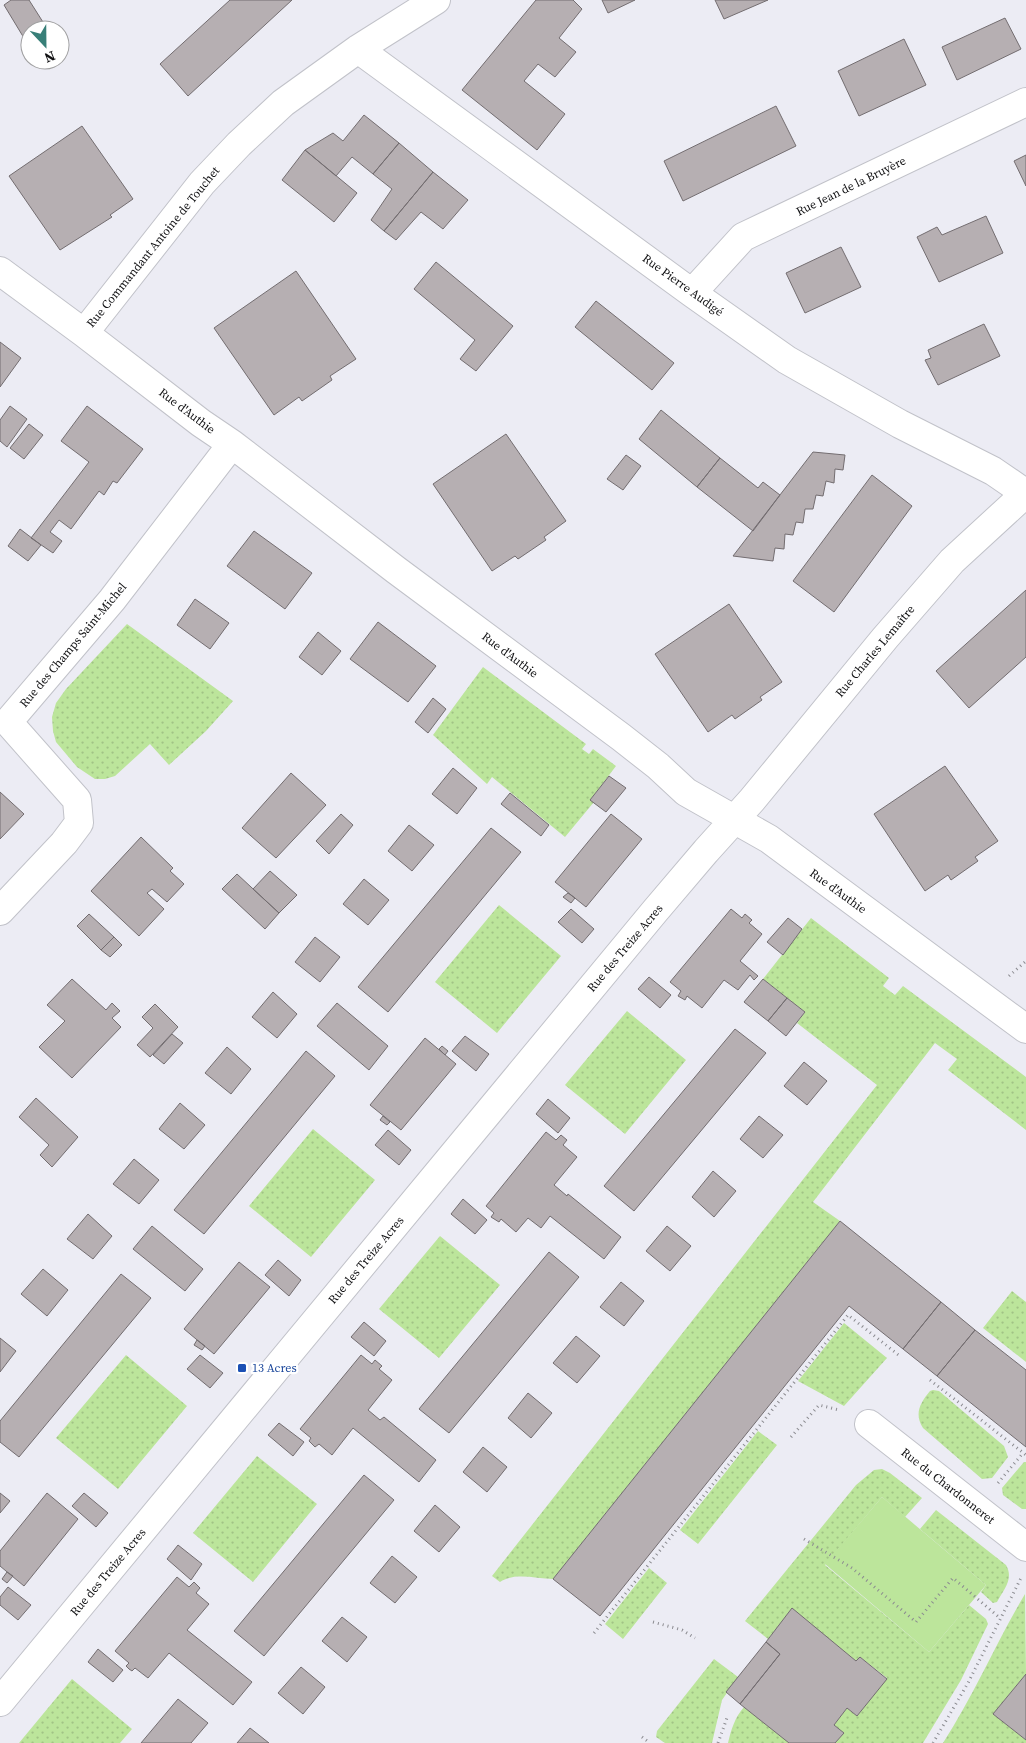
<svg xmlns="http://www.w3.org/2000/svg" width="1026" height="1743" font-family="'Source Serif 4',serif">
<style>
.grass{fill:url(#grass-dots)}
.green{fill:#bce59b}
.building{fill:#b6afb2;stroke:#736d70}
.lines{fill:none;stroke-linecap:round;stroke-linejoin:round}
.minor-casing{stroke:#c1c2c9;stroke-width:30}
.path{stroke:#8b8b90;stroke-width:3;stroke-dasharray:1 4;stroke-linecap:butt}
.minor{stroke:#fff;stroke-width:28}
.transit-dot{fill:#1a4fb4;stroke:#fff;stroke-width:2}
.labels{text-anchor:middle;stroke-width:4.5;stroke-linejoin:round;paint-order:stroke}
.street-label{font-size:12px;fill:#111113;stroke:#fff}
.transit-label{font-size:12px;fill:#164399;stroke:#fff;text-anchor:start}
</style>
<defs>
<pattern id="grass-dots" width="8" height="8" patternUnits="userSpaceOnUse" patternTransform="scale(1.25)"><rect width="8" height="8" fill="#bce59b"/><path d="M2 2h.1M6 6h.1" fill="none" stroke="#a1c385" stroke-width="1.8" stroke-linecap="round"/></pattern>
</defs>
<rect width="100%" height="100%" fill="#ececf4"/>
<path class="grass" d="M 127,624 L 233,701 L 206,731 L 169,765 L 150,744 L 115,776 L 105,779 L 95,779 L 77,767 L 56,742 L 53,731 L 52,717 L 56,703 L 66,689 Z
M 483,667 L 586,744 L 582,749 L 589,754 L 593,749 L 616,766 L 591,799 L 594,802 L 565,837 L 492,777 L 487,784 L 433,735 Z
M 499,905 L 561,956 L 497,1033 L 435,982 Z
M 811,918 L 889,978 L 883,986 L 895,995 L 903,986 L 1026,1077 L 1026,1130 L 948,1070 L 957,1059 L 935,1043 L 813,1202 L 840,1221 L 553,1579 C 536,1579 515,1572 500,1582 L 492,1576 L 877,1085 L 797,1023 L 805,1012 L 763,979 Z
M 627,1011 L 686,1060 L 625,1134 L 565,1085 Z
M 313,1129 L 375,1180 L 311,1257 L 249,1206 Z
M 440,1236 L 500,1285 L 439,1358 L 379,1309 Z
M 1012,1291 L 1026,1302 L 1026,1362 L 983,1328 Z
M 844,1323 L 887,1358 L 844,1406 L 798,1381 Z
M 126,1355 L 187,1406 L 118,1489 L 56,1438 Z
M 933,1390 L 939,1391 L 1004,1446 L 1008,1457 L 992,1478 L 982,1479 L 923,1428 C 914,1414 920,1403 930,1391 Z
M 758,1431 L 777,1445 L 698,1544 L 680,1530 Z
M 257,1456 L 317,1504 L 253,1582 L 193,1533 Z
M 1024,1462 L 1026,1462 L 1026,1509 L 1022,1509 L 1003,1495 L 1002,1488 Z
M 882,1469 L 890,1473 L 922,1498 L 905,1517 L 882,1497 L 825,1565 L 929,1652 L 969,1605 L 986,1619 L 988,1624 L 961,1680 L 923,1743 L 835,1743 L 844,1733 L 834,1725 L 847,1708 L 857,1716 L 887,1678 L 860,1657 L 856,1661 L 792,1609 L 768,1639 L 745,1621 L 856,1485 L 874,1470 Z
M 936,1510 L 1006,1565 C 1014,1579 1004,1589 997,1602 L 993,1603 L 981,1592 L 986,1585 L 920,1529 Z
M 649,1568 L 667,1583 L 623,1639 L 605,1624 Z
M 1025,1594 L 1026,1674 L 993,1714 L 1026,1740 L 1026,1743 L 943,1743 C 974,1695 996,1643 1025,1594 Z
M 714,1659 L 738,1677 L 722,1700 L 712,1743 L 665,1743 L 656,1737 L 657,1731 Z
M 72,1679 L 132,1729 L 120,1743 L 19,1743 Z
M 744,1707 L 789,1743 L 728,1743 C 731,1730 735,1717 744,1707 Z"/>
<path class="green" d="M 882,1497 L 986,1585 L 929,1652 L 825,1564 Z"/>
<path class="building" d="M 11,0 L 29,0 L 48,30 L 30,30 L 30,48 L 4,5 Z
M 230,0 L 292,0 L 188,96 L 160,64 Z
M 536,0 L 573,0 L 582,9 L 559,38 L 576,52 L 555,77 L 538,64 L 524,81 L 565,114 L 537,150 L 462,90 Z
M 602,0 L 635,0 L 608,13 Z
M 715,0 L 768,0 L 724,19 Z
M 1005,18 L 1021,49 L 957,80 L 942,47 Z
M 904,39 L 926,85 L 859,116 L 838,71 Z
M 776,106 L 796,146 L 683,201 L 664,161 Z
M 364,115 L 399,143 L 373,174 L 352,157 L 336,176 L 305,150 L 333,133 L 343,141 Z
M 82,126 L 133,199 L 110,215 L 112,217 L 60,250 L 9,176 Z
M 399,143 L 433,172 L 384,231 L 371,220 L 392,189 L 373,174 Z
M 305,150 L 357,193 L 334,222 L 282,180 Z
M 1026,155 L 1026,186 L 1014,161 Z
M 433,172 L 468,200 L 443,229 L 421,212 L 396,240 L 384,231 Z
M 986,216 L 1003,253 L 939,282 L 917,237 L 937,227 L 942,235 Z
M 841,247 L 861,287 L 805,313 L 786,273 Z
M 436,262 L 513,326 L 476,371 L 460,359 L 475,340 L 414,289 Z
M 296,271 L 356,359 L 330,376 L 332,380 L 302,401 L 299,397 L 274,415 L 214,328 Z
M 596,301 L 674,363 L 652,390 L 575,327 Z
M 984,324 L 1000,356 L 938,385 L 925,360 L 931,358 L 928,350 Z
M 0,342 L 21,358 L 0,387 Z
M 10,406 L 27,419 L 7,447 L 0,441 L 0,420 Z
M 87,406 L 143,449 L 117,483 L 113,481 L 104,495 L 99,491 L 71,529 L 59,520 L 50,532 L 62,541 L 53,553 L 31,538 L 89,462 L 61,441 Z
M 661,410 L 720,458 L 697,487 L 639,439 Z
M 29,424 L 43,435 L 24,459 L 10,448 Z
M 506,434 L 566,521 L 544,537 L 546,540 L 518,559 L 515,556 L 492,571 L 433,484 Z
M 813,452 L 845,455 L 843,470 L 835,469 L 834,483 L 826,481 L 823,496 L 816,495 L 813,509 L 805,509 L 803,523 L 796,522 L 793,535 L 785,534 L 784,549 L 775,548 L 773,561 L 733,556 Z
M 626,455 L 641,466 L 623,490 L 607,479 Z
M 720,458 L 758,488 L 763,482 L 780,495 L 753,531 L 697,487 Z
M 872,475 L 912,506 L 834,612 L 793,581 Z
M 20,529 L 41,545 L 28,561 L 8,546 Z
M 254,531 L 312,573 L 285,609 L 227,566 Z
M 1026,590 L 1026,657 L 969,708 L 936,671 Z
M 195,599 L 229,623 L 210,649 L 177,625 Z
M 729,604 L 782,682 L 760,697 L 762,700 L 735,719 L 732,715 L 708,732 L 655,654 Z
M 378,622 L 436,666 L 408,702 L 350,659 Z
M 318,632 L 341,651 L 322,675 L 299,657 Z
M 433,698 L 446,709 L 428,733 L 415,722 Z
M 945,766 L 998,841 L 975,857 L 978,861 L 951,880 L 948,875 L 925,891 L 874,814 Z
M 453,768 L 477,788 L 457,814 L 432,794 Z
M 291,773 L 326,805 L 276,858 L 242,828 Z
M 609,776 L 626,788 L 606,812 L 590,800 Z
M 0,792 L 24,814 L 0,839 Z
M 510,793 L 549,825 L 541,836 L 501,804 Z
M 341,814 L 353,825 L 329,854 L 316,841 Z
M 611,814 L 642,839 L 586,907 L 555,882 Z
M 409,825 L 434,845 L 412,871 L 388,851 Z
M 491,828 L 521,852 L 388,1012 L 358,987 Z
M 141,837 L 173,868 L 170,871 L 184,884 L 167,902 L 152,889 L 147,893 L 164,909 L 139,936 L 91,891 Z
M 270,871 L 297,895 L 279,913 L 253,889 Z
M 237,874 L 279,913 L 265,929 L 222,889 Z
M 364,879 L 389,900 L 368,925 L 343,904 Z
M 568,893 L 575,898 L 571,903 L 563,897 Z
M 571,909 L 594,929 L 582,943 L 558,922 Z
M 731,909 L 742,918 L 745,914 L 752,920 L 749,923 L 762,934 L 740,961 L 758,976 L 754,980 L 750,975 L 738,990 L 724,980 L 702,1008 L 687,996 L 685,1000 L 678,996 L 681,991 L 670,982 Z
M 89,914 L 114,937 L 101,950 L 77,926 Z
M 788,918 L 802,929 L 783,955 L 767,942 Z
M 114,937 L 122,945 L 110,957 L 101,950 Z
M 315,937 L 340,957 L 320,982 L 295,962 Z
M 649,977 L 671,995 L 660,1008 L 638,989 Z
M 72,979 L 106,1010 L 112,1003 L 120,1011 L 112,1018 L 121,1027 L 72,1078 L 39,1047 L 65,1021 L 47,1005 Z
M 763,979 L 787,998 L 768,1021 L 744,1002 Z
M 273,992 L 297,1014 L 277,1038 L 252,1017 Z
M 787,998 L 805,1012 L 786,1036 L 768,1021 Z
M 337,1003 L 388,1046 L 369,1070 L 317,1026 Z
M 155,1004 L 178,1027 L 150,1057 L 137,1045 L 153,1028 L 142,1017 Z
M 735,1029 L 766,1053 L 634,1211 L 604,1186 Z
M 172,1034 L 183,1043 L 164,1064 L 153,1055 Z
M 465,1036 L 489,1054 L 476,1071 L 452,1051 Z
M 425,1038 L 456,1064 L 401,1130 L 370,1105 Z
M 442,1046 L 448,1051 L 445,1055 L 439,1049 Z
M 227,1047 L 251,1069 L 231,1094 L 205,1073 Z
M 306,1051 L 335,1076 L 204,1234 L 174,1210 Z
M 804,1062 L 827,1081 L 807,1105 L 784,1086 Z
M 36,1098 L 78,1137 L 52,1167 L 40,1155 L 49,1145 L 19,1117 Z
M 548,1099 L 570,1118 L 558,1133 L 536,1114 Z
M 180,1103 L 205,1125 L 184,1149 L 159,1129 Z
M 383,1116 L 390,1122 L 387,1125 L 380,1120 Z
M 759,1116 L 783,1135 L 763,1158 L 740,1139 Z
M 388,1130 L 411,1150 L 399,1165 L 375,1145 Z
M 546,1132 L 556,1140 L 561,1135 L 567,1140 L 563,1145 L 577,1157 L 554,1185 L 567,1196 L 568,1194 L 621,1237 L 604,1259 L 550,1216 L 541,1228 L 528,1218 L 516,1232 L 501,1219 L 499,1222 L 491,1217 L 494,1213 L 486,1206 Z
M 134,1159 L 159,1180 L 139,1204 L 113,1184 Z
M 713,1171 L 736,1191 L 714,1217 L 692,1197 Z
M 463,1199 L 487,1220 L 475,1234 L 451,1214 Z
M 88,1214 L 112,1236 L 93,1259 L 67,1239 Z
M 840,1221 L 941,1302 L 903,1349 L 849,1306 L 600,1616 L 553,1579 Z
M 152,1226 L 203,1269 L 185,1291 L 133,1249 Z
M 667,1226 L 691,1246 L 670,1271 L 646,1251 Z
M 549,1252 L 579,1277 L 449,1433 L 419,1409 Z
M 278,1260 L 301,1280 L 289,1296 L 265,1275 Z
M 239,1262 L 270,1287 L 214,1354 L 184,1329 Z
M 43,1269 L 68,1290 L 47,1316 L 21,1294 Z
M 121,1274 L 151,1298 L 19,1457 L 0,1442 L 0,1421 Z
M 621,1282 L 644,1301 L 624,1326 L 600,1307 Z
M 941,1302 L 975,1330 L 937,1376 L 903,1349 Z
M 364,1322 L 386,1341 L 374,1356 L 351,1337 Z
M 975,1330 L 1026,1370 L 1026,1447 L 937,1376 Z
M 576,1336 L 600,1356 L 577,1383 L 553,1363 Z
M 0,1338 L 16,1351 L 0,1372 Z
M 197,1340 L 205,1346 L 202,1350 L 194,1345 Z
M 200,1355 L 223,1373 L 210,1388 L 187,1369 Z
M 361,1355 L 372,1364 L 375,1360 L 382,1366 L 379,1369 L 392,1380 L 368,1410 L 380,1420 L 384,1417 L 436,1460 L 419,1482 L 353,1428 L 332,1455 L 319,1444 L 315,1447 L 309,1441 L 311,1438 L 300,1429 Z
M 528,1393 L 552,1413 L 531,1438 L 508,1418 Z
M 279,1423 L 304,1442 L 293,1456 L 268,1435 Z
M 483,1447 L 507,1467 L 487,1492 L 463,1472 Z
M 364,1475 L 394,1500 L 264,1656 L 234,1631 Z
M 0,1493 L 10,1501 L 0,1513 Z
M 47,1493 L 78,1519 L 24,1586 L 0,1566 L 0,1551 Z
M 84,1493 L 108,1513 L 96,1527 L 72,1506 Z
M 435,1505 L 460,1527 L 439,1552 L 414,1531 Z
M 178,1545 L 202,1564 L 191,1580 L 167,1559 Z
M 392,1556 L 417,1577 L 395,1603 L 370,1583 Z
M 7,1572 L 13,1576 L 7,1583 L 2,1579 Z
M 177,1577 L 189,1587 L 194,1582 L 200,1588 L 196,1593 L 209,1604 L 187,1630 L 252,1682 L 233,1705 L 169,1653 L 148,1678 L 135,1668 L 132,1671 L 129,1669 L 126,1666 L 129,1663 L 115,1651 Z
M 8,1587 L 31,1605 L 18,1620 L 0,1605 L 0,1597 Z
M 792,1608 L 856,1661 L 860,1657 L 887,1679 L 857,1716 L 847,1708 L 834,1725 L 844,1733 L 835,1743 L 789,1743 L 740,1704 L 780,1654 L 766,1642 Z
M 342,1617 L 367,1637 L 347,1662 L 322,1641 Z
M 766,1642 L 780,1654 L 740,1704 L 726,1692 Z
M 98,1649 L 123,1670 L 113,1682 L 88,1662 Z
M 301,1667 L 325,1687 L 303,1714 L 278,1693 Z
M 1026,1674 L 1026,1740 L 993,1714 Z
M 178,1699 L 208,1723 L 191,1743 L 141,1743 Z
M 250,1728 L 269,1743 L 237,1743 Z"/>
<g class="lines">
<g class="minor-casing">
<path id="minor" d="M 358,49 L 692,293 L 787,360 L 900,424 L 993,471 L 1025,493
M 0,271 L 84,333 L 201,423 L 232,444 L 396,570 L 621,737 L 658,766 L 686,792 L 769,839 L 1026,1029
M 692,293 L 743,237 L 1026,102
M 84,333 L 202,183 L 239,144 L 283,103 L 358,49 L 436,0
M 0,911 L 64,843 L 79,823 L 77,800 L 8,722 L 112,600 L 232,444
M 869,1424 L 1026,1547
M 0,1702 L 655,911 L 706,851 L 752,800 L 885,638 L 952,561 L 1026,493"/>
</g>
<path class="path" d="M 1009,976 L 1026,961
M 930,1380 L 1026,1455
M 791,1437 L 819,1405 L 839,1410
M 998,1483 L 1023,1453
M 804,1539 L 852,1568 L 916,1622 L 953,1578 L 1000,1618
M 653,1622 L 682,1630 L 695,1638
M 594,1633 L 848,1315 L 901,1357
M 642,1737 L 650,1743
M 718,1743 L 728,1715
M 933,1743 L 968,1683 L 1021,1578"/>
<use href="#minor" class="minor"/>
</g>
<rect class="transit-dot" x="237" y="1363" width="10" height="10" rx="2.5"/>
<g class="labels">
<g class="street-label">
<text transform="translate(851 186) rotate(-26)" y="4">Rue Jean de la Bruyère</text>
<text transform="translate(153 247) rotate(-51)" y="4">Rue Commandant Antoine de Touchet</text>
<text transform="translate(683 285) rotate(36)" y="4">Rue Pierre Audigé</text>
<text transform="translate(187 411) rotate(37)" y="4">Rue d'Authie</text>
<text transform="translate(73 645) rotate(-50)" y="4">Rue des Champs Saint-Michel</text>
<text transform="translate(875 651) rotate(-50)" y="4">Rue Charles Lemaître</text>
<text transform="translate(510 655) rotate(37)" y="4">Rue d'Authie</text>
<text transform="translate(838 891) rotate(36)" y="4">Rue d'Authie</text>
<text transform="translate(625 948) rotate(-50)" y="4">Rue des Treize Acres</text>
<text transform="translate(366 1260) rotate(-50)" y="4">Rue des Treize Acres</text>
<text transform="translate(948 1486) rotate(38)" y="4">Rue du Chardonneret</text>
<text transform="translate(108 1572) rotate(-50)" y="4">Rue des Treize Acres</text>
</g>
<g class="transit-label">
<text x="252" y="1372">13 Acres</text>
</g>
</g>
<g transform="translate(45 45) rotate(158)"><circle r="24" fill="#ffffff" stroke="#a0a0a1"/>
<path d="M0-4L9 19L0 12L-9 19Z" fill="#387f78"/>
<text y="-8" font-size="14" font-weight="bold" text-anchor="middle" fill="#111113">N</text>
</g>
</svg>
